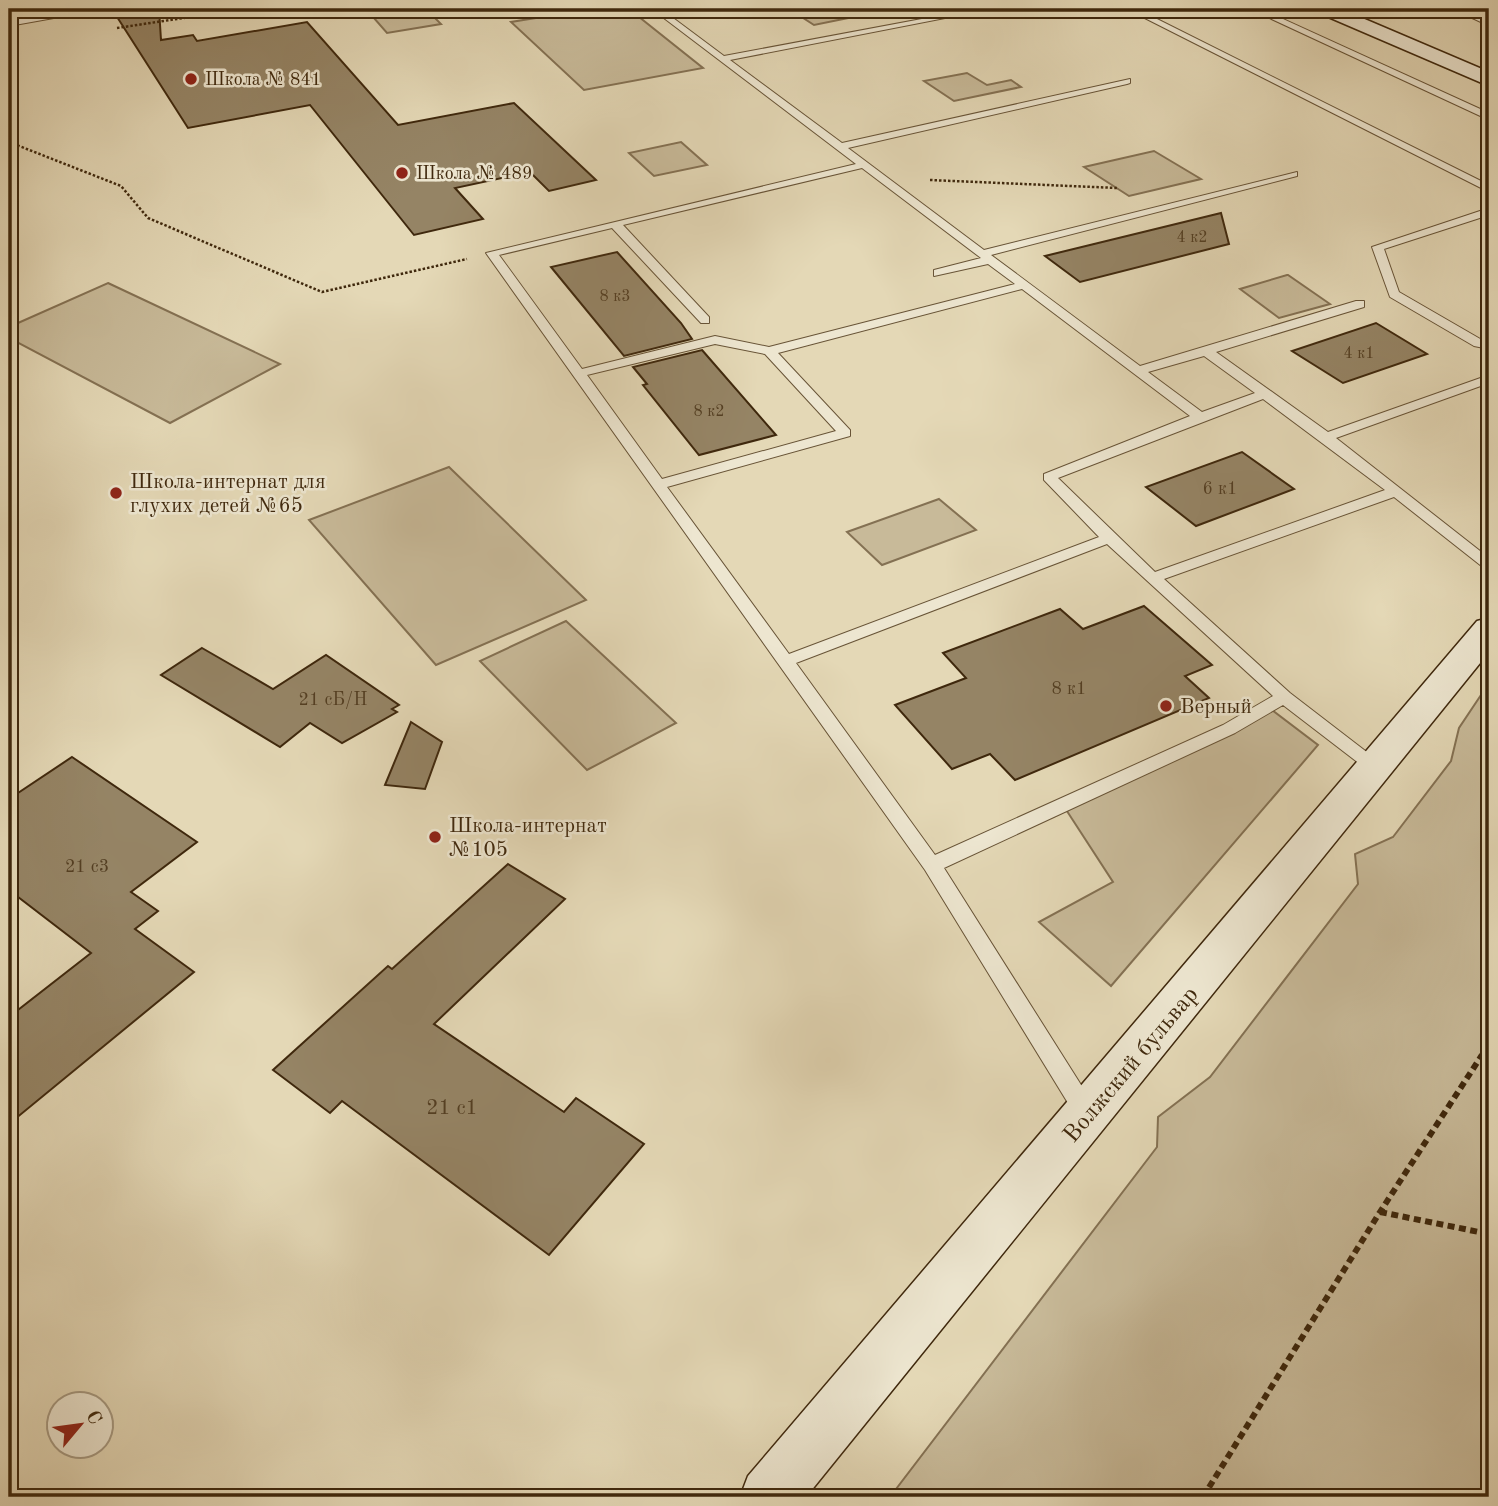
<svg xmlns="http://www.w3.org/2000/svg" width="1498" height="1506" font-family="'Old Standard TT',serif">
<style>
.green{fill:#c8ba99;stroke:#847153;stroke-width:2}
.building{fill:#958465;stroke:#3f280d;stroke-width:2}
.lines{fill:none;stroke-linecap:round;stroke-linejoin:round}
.service-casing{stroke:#685437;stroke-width:2}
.secondary-casing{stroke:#3f280d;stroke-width:3}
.path-far2{stroke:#3f280d;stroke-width:2.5;stroke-dasharray:2.5 2;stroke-linecap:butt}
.path-far1{stroke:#3f280d;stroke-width:4.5;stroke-dasharray:5 3.5;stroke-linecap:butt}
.path{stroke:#3f280d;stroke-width:6;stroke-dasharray:7 4.5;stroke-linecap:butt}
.service{fill:#ede6d0;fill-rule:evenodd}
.secondary{fill:#ede6d0;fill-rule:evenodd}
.poi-dot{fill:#8f2418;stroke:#ede6d0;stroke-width:2.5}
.labels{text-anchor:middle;stroke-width:5;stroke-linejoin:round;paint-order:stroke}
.far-number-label{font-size:16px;fill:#543f23}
.far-poi-label{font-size:18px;fill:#3f280d;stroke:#ede6d0;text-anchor:start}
.number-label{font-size:18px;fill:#543f23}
.poi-label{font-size:21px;fill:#3f280d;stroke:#ede6d0;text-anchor:start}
.near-number-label{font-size:21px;fill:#543f23}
.near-street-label{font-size:24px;fill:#3f280d;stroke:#ede6d0}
</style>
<rect width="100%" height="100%" fill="#e4d8b6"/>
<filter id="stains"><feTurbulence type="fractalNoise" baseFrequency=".00286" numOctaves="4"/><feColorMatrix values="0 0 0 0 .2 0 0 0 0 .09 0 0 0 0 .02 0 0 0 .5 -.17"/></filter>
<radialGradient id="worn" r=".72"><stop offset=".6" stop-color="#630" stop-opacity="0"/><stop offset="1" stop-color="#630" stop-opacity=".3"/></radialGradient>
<path class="green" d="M 366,9 L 426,9 L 441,24 L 387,33 Z
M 592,9 L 629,9 L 703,68 L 584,90 L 511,22 Z
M 813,9 L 845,9 L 858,16 L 814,25 L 794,12 Z
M 967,73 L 987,85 L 1011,80 L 1021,87 L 954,101 L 924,81 Z
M 681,142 L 707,165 L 654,176 L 629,153 Z
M 1154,151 L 1201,179 L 1129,196 L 1084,167 Z
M 1287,275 L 1288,275 L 1330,304 L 1279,318 L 1240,289 Z
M 108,283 L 280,364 L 170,423 L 9,338 L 9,327 Z
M 449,467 L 586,600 L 436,665 L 309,520 Z
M 939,499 L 976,530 L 882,565 L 847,532 Z
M 566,621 L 676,723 L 587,770 L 480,661 Z
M 1489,683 L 1489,1497 L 890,1497 L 1157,1147 L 1158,1117 L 1210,1077 L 1358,884 L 1355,854 L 1393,837 L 1451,761 L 1459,728 Z
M 1268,707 L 1318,745 L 1111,986 L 1039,922 L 1113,882 L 1063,805 Z"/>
<path class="building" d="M 112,9 L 159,9 L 161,40 L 193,35 L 197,41 L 307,22 L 398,125 L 514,103 L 596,180 L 549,191 L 530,172 L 455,188 L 483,219 L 414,235 L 310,105 L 188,128 Z
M 1221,213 L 1229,244 L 1080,282 L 1045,256 Z
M 617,252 L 681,323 L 692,339 L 624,356 L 551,267 Z
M 1376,323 L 1427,354 L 1343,383 L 1292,351 Z
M 702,350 L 776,435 L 699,455 L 643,385 L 647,384 L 633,367 Z
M 1242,452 L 1294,489 L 1196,526 L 1146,487 Z
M 1144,606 L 1212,665 L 1185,676 L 1209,698 L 1015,780 L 990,754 L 952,769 L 895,705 L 966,678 L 943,653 L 1060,609 L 1083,629 Z
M 202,648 L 273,689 L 326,655 L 399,705 L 392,709 L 397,712 L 342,743 L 310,723 L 280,747 L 161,675 Z
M 411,722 L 442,742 L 425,789 L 385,785 Z
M 72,757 L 197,842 L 131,892 L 158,911 L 135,929 L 194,972 L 9,1124 L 9,1017 L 91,953 L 9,890 L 9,799 Z
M 508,864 L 565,899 L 434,1024 L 564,1112 L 576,1098 L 644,1144 L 549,1255 L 342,1101 L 330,1113 L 273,1070 L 388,966 L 392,969 Z"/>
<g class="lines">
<g class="service-casing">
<path id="service" d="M 85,9 L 104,9 L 9,26 L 9,20 Z
M 652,9 L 661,9 L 724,56 L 975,9 L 991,9 L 730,60 L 842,143 L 1130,79 L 1130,83 L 1127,84 L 848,148 L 984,250 L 1297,172 L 1297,176 L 991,255 L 1140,366 L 1356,301 L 1364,301 L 1364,307 L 1216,352 L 1328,432 L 1489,375 L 1489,383 L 1336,438 L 1489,558 L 1489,570 L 1484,568 L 1394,497 L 1164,579 L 1290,693 L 1381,763 L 1384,767 L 1381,771 L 1369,771 L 1283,705 L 1235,733 L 944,868 L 1095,1107 L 1098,1114 L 1095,1121 L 1087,1124 L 1079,1121 L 925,870 L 486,253 L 856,164 ZM 862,168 L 981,258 L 934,270 L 934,276 L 988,264 L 1015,284 L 769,347 L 715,336 L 582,369 L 499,255 L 612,228 L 701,323 L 709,323 L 709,317 L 623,225 ZM 1022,289 L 1190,416 L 1044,474 L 1044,480 L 1099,537 L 789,654 L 667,487 L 850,436 L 850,430 L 778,353 ZM 715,344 L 765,354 L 836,431 L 662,479 L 587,375 ZM 1204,356 L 1255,393 L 1202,412 L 1148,372 ZM 1263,399 L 1385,490 L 1155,572 L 1058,478 ZM 1107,544 L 1273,696 L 1223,725 L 935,855 L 796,663 Z
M 1127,9 L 1137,9 L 1489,185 L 1489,192 Z
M 1250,9 L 1261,9 L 1489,113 L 1489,120 Z
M 1453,9 L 1464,9 L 1489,19 L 1489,23 L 1483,23 Z
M 1489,208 L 1489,215 L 1384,249 L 1399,292 L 1482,340 L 1489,341 L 1489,349 L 1474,346 L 1390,297 L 1372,247 Z"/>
</g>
<g class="secondary-casing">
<path id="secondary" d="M 1316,9 L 1341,9 L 1489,72 L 1489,86 L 1319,13 Z
M 1489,618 L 1489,652 L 806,1497 L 740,1497 L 748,1476 L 1477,621 Z"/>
</g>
<path class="path-far2" d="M 117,28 L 243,9
M 9,142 L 121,186 L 148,218 L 322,292 L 467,259
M 930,180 L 1117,188"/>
<path class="path-far1" d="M 1481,1057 L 1489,1044"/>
<path class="path" d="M 1380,1212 L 1489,1234
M 1203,1497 L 1380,1212 L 1482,1055"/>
<use href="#service" class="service"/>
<use href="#secondary" class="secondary"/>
</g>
<g class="poi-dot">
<circle cx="191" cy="79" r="7"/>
<circle cx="402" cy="173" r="7"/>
<circle cx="116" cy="493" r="7"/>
<circle cx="1166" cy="706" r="7"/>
<circle cx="435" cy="837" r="7"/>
</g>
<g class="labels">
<g class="far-number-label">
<text x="1192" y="242">4 к2</text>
<text x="615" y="301">8 к3</text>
<text x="1359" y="358">4 к1</text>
<text x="709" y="416">8 к2</text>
</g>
<g class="far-poi-label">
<text x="205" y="85">Школа № 841</text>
<text x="416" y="179">Школа № 489</text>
</g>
<g class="number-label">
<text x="1220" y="494">6 к1</text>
<text x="1069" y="694">8 к1</text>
<text x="333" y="705">21 cБ/Н</text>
<text x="87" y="872">21 с3</text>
</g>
<g class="poi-label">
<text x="130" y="488">Школа-интернат для<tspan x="130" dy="24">глухих детей №65</tspan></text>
<text x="1180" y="713">Верный</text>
<text x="449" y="832">Школа-интернат<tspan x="449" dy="24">№105</tspan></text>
</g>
<g class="near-number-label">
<text x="452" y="1114">21 с1</text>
</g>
<g class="near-street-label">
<text transform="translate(1130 1064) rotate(-50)" y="8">Волжский бульвар</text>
</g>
</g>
<rect width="1498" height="1506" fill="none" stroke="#e4d8b6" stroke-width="35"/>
<rect x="10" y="10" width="1477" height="1485" fill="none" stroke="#3f280d" stroke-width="3.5"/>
<rect x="18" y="18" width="1463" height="1471" fill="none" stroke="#3f280d" stroke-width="2"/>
<g transform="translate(80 1425) rotate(61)"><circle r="33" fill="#ede6d0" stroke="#a79a82" stroke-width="2"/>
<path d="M0-5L12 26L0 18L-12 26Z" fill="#8f2418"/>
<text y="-10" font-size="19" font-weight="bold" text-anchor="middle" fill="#3f280d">С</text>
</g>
<rect width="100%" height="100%" filter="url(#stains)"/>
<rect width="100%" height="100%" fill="url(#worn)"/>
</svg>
